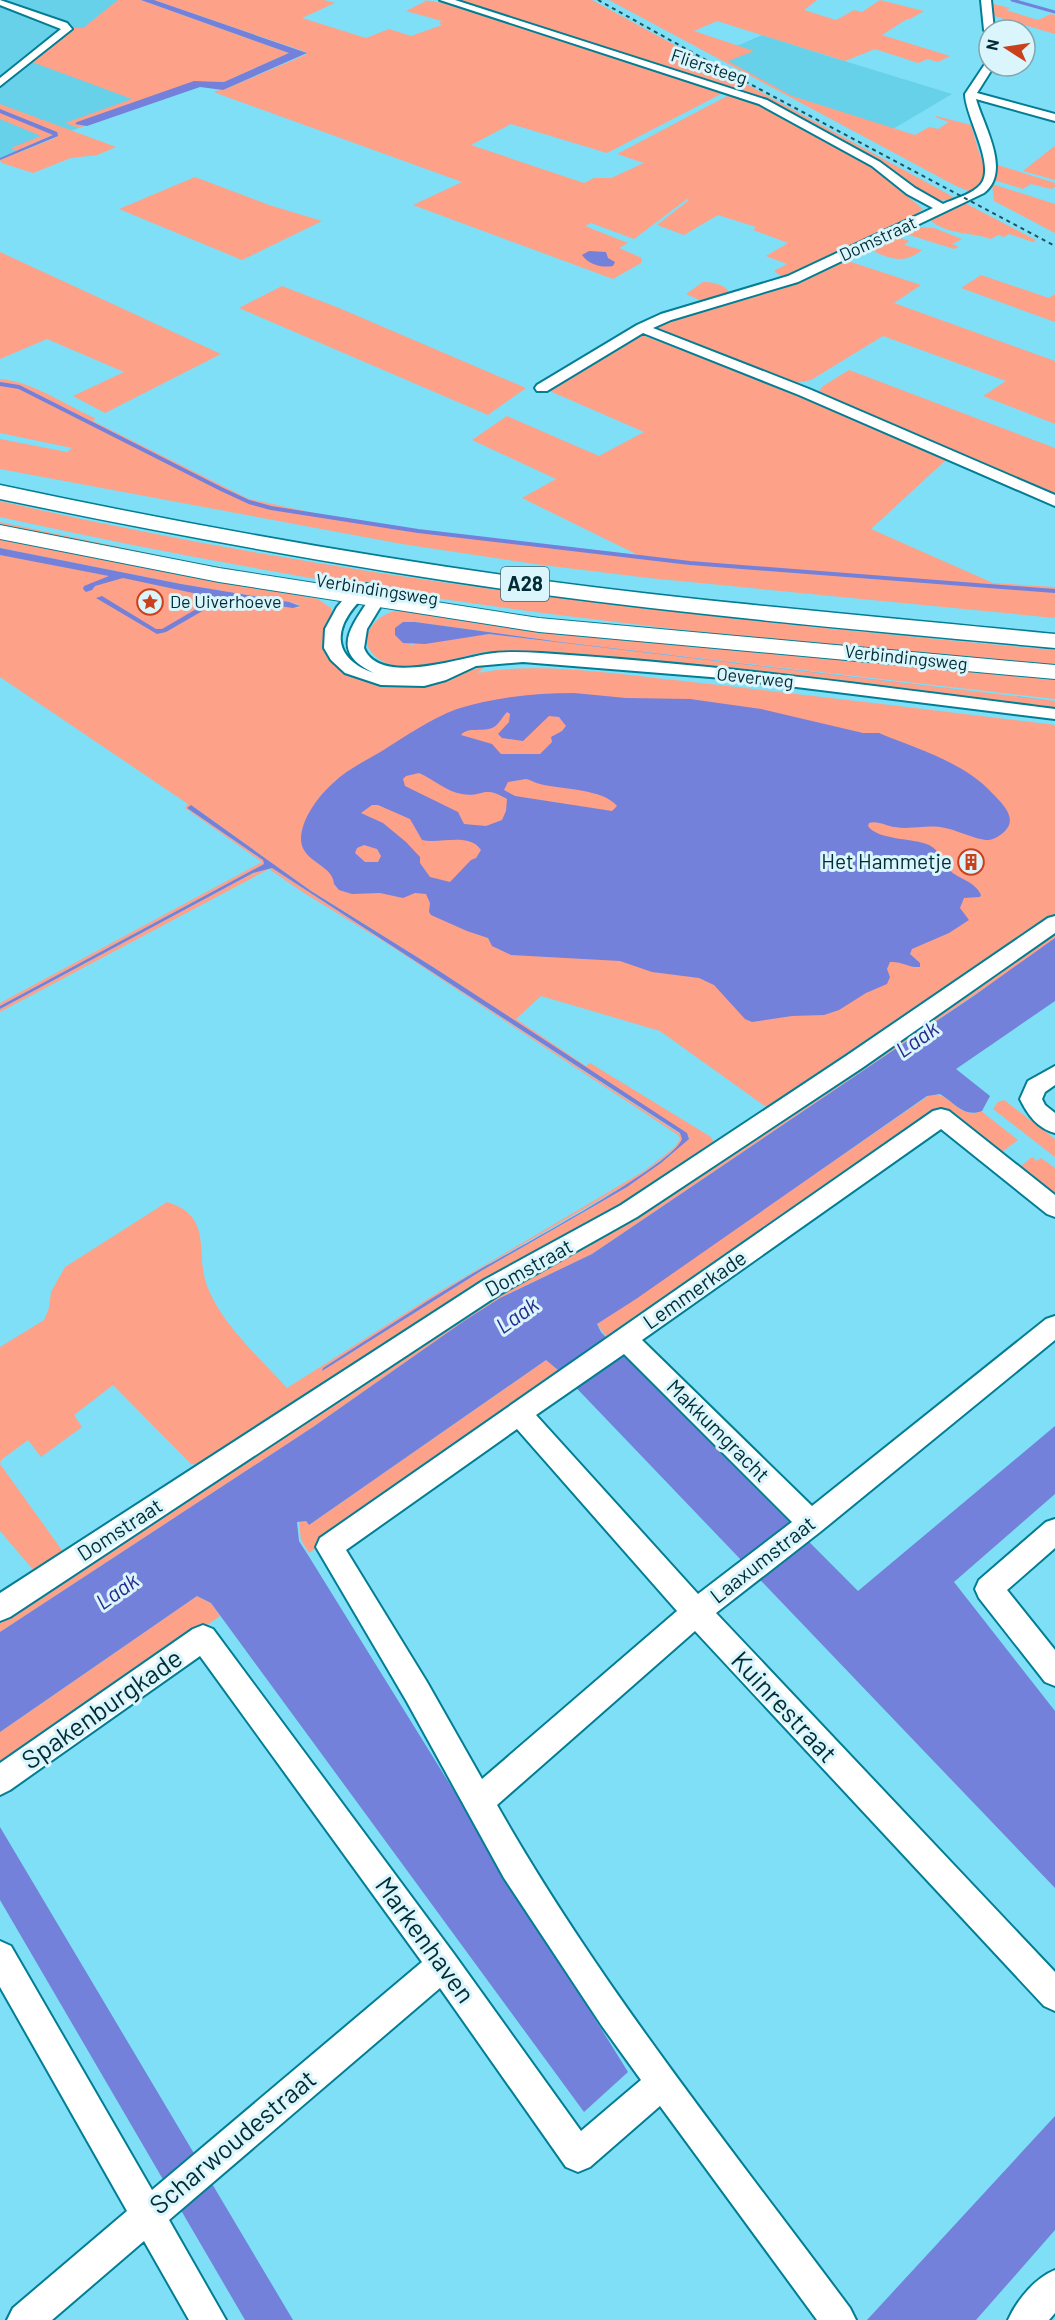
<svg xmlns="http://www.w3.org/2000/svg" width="1055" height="2320" font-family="Barlow,sans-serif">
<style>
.built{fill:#66d1e9}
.green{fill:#fda189}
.water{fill:#7381da;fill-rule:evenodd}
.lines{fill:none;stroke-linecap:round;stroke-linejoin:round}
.stream-far1{stroke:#7381da;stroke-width:3}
.stream{stroke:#7381da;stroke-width:4}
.minor-casing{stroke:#027e94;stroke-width:4}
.secondary-casing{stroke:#027e94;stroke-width:2}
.motorway-casing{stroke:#027e94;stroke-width:3}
.minor{fill:#fff;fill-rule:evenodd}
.secondary{fill:#fff;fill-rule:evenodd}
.motorway{fill:#fff;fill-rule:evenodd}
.rail{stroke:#1c5460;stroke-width:2;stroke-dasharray:4 4;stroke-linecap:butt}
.labels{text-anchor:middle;stroke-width:6;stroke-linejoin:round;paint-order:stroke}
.far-street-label{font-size:18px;fill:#002c35;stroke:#daf5fb}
.far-poi-label{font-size:18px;fill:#002c35;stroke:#daf5fb;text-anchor:start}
.shield{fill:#daf5fb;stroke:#416870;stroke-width:1.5}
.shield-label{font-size:20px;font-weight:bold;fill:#002c35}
.poi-label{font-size:21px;fill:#002c35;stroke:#daf5fb;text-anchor:end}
.street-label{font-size:21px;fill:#002c35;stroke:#daf5fb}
.water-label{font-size:22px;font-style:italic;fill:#29268e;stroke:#daf5fb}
.near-street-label{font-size:26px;fill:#002c35;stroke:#daf5fb}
</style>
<rect width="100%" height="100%" fill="#7fdff6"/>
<path class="built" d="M 0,0 L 147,0 L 193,83 L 0,159 Z
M 762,35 L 841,60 L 952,94 L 893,129 L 788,95 L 726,61 L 737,46 Z"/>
<path class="green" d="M 118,0 L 141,0 L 289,53 L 224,82 L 207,81 L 76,124 L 84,126 L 79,128 L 65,123 L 132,99 L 32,62 L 72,31 L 74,28 L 83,28 Z
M 154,0 L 324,0 L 335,3 L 302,18 L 366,38 L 389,29 L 411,36 L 442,25 L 439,23 L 442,21 L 406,11 L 426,1 L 423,0 L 450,4 L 725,92 L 607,153 L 511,124 L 471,145 L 584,183 L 594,178 L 611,178 L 644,163 L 617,154 L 731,94 L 759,105 L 873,168 L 923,209 L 909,220 L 805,270 L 784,278 L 774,271 L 787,264 L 766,256 L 788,243 L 753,230 L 756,227 L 718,215 L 684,235 L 657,225 L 689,200 L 687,199 L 634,239 L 591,223 L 585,226 L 628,243 L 619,248 L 642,258 L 641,263 L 613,279 L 413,205 L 462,182 L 216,93 L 214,91 L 223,90 L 305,55 L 306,52 Z
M 451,0 L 592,0 L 957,199 L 937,201 L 908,186 L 888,168 L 753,95 Z
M 609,0 L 817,0 L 804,10 L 836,20 L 854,10 L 862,12 L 880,0 L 924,11 L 910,19 L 907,19 L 882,35 L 950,56 L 938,62 L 928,59 L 918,63 L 875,49 L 845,61 L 717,21 L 694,31 L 754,51 L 728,61 L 792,96 L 915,135 L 929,127 L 938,129 L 949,122 L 935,117 L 936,116 L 971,125 L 980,156 L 984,157 L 986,166 L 984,181 L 971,192 L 956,186 Z
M 990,3 L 1010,8 L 1006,10 L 1038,20 L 1051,14 L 1055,15 L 1055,34 L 991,15 Z
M 0,104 L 116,147 L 97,155 L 71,158 L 33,173 L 2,163 L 0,160 L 55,138 L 59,133 L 0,109 Z
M 0,113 L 52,133 L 53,135 L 16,151 L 11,148 L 41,136 L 0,119 Z
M 1055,146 L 1055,180 L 1023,171 L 1052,148 Z
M 998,165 L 1055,183 L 1055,187 L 1051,189 L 1031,184 L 1023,189 L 994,180 L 994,166 Z
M 195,177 L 269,205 L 322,221 L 242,260 L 119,209 Z
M 992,184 L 1055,204 L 1055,233 L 994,201 Z
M 963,202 L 1036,240 L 1033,242 L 1009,234 L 1004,237 L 998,235 L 991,239 C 971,232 949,235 931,221 L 931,217 Z
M 912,227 L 934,228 L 962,239 L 952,244 L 959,247 L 954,249 L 906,234 L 901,238 L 909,241 L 904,245 L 922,250 C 904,265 888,259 868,248 Z
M 0,252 L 221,354 L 105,413 L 73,396 L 124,372 L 47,339 L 0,359 Z
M 842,259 L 921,285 L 894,303 L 1055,361 L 1055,424 L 983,396 L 1006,381 L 883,336 L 811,380 L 796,383 L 652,330 L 655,326 Z
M 981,275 L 1049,298 L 1055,294 L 1055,322 L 961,288 Z
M 703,282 C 713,282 727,285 730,294 L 704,302 L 686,294 Z
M 282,286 L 339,308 L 526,388 L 488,415 L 239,308 Z
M 639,334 L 801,395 L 947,459 L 871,529 L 993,583 L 1055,587 L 1055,618 L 649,578 L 542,565 L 402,544 L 0,469 L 0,439 L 67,452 L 72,448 L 0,433 L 0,379 C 35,382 64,405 95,418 L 93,421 L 249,499 L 333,517 L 425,531 L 638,555 L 522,498 L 556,479 L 472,440 L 507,416 L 599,456 L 644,432 L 545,389 Z
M 849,370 L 1055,448 L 1055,495 L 818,392 L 823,386 Z
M 0,501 C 347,581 701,618 1055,650 L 1055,668 C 890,652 724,636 559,615 C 372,591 185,558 0,517 Z
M 0,522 L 191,562 L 320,584 L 317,589 L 0,529 Z
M 0,534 L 203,578 L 318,599 L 331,608 L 332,617 L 328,626 L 355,676 L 462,673 L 485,666 L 478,673 C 537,661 622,675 683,681 C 807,695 931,710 1055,725 L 1055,922 L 769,1109 L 660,1031 L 541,996 L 516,1019 L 586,1066 L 590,1063 L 711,1137 L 714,1143 L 714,1149 L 200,1465 L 191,1464 L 113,1385 L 74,1415 L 82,1427 L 41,1457 L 28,1440 L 1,1460 L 0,1464 L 64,1553 L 36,1573 L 0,1531 L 0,1347 L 44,1320 L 49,1308 L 51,1292 L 65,1267 L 167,1202 C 214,1216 195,1253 207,1286 C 222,1325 259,1357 287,1388 L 437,1293 L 644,1171 L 675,1147 L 680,1139 L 678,1135 L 386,943 L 304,893 L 269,869 L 0,1012 L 0,1009 L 253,873 L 272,868 L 682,1135 L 682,1142 L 678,1147 L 634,1180 L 464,1278 L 323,1368 L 322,1371 L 481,1271 L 627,1187 L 672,1154 L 689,1136 L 433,967 L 311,891 L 191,805 L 187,808 L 263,860 L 264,864 L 0,1006 L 0,1003 L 262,862 L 185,808 L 188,804 L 0,677 L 0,551 L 224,599 L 299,608 L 298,604 L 289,602 L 181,584 L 0,548 Z
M 402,609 L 1055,677 L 1055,699 L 560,642 L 415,622 L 410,645 L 489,634 L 1055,701 L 1055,709 L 777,676 L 521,651 C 507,651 493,651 479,653 C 449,659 387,685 367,645 C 365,624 383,613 402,609 Z
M 1055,930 L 1055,938 L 1017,966 L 592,1254 L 500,1298 L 464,1321 L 313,1427 L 0,1632 L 0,1618 Z
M 931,1094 C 952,1093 959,1120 981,1111 L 1018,1140 L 1002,1152 L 945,1108 L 610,1342 L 597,1324 Z
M 1004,1100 L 1055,1139 L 1055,1157 L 993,1109 L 998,1102 Z
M 1032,1157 L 1037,1161 L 1041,1158 L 1055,1168 L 1055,1194 L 1021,1168 L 1021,1166 Z
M 546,1360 L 564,1375 L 309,1553 L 301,1540 L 299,1521 L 306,1521 L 309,1525 Z
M 197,1596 L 211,1603 L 220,1616 L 0,1770 L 0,1732 Z"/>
<path class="water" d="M 141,0 L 154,0 L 307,53 L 223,90 L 200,87 L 87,126 L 75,124 L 77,122 L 194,81 L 224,82 L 289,53 Z
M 0,109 L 57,132 L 58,136 L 0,160 L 0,158 L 53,135 L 0,113 Z
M 589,251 L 606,252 L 608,258 L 615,262 L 613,266 C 602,268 589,265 582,255 Z
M 0,548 L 181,584 L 289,602 L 300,606 L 293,608 L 225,598 L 166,632 L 157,634 L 96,598 L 102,596 L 156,629 L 162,629 L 210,601 L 212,597 L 123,578 L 95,586 L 92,590 L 86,592 L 83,589 L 84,586 L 109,576 L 0,555 Z
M 415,622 L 560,642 L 1055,701 L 489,634 L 425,644 L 403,643 L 395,635 L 395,628 L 403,622 Z
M 574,693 L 626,698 L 690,699 L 761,709 L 863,733 L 879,733 C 917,749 964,762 992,793 C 1002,803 1018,818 1005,831 C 1001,835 995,839 989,840 C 979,841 957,830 945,828 C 928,824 912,830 895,827 C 886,826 877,820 869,823 L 868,826 C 877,840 913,838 929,845 C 940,850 941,861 949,870 C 959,879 976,882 981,895 L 980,897 L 964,898 L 960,908 L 969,920 L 949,933 L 912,949 L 910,954 L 920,963 L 920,967 C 909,968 902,961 890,962 L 887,969 L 890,977 L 887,984 L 866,993 L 839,1010 L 824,1015 L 792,1016 L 752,1022 L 745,1019 L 714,985 L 699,978 L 652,972 L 620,961 L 511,955 L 492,946 L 488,938 L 467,931 L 431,915 L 429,912 L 430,903 L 426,894 L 415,893 L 403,898 L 380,893 L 352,894 L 339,890 L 334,884 C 333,864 300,862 301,838 C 302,818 318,797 332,784 C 346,770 365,761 382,751 C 406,736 430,719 457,709 C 495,697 535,693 574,693 ZM 507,712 L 510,714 L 509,722 L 498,734 L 502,738 L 523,741 L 549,716 L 559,717 L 566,726 L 562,731 L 551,737 L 552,742 L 540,754 L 501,754 L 492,744 L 461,735 C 468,726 483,733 494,727 C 500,723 502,717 507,712 ZM 419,773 C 433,779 447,792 462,794 C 482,798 483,784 507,799 L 506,811 L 502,820 L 486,826 L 464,824 L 458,812 L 405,786 L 403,779 L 406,776 ZM 526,779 C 531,780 535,783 540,784 C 560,789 604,789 617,806 L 612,811 L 515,796 L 504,790 L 508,782 ZM 372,805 L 378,805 L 410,819 L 422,840 C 441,844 469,832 481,850 L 476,858 L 471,860 L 450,882 L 430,877 L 420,863 L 420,857 L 406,842 L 383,823 L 361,813 ZM 364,845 L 377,849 L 381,856 L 378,862 L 365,862 L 355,853 L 357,848 Z
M 191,805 L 311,891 L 433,967 L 687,1133 L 689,1139 L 661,1163 L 627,1187 L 481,1271 L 322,1371 L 323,1368 C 370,1338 417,1307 465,1278 C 500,1257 673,1166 682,1139 L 680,1133 L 272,868 L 253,873 L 0,1009 L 0,1006 L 264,864 L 263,860 L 187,808 Z
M 1055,938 L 1055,1001 L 956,1069 L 990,1096 L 982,1111 C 964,1118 955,1103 940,1094 L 927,1096 L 636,1299 L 597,1324 L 601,1332 L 619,1351 L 858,1591 L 1055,1426 L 1055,1494 L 954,1582 L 1055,1711 L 1055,1888 L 564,1375 L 546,1360 L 309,1525 L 306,1521 L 297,1522 L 299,1541 L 308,1555 L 628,2072 L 584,2112 L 211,1603 L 197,1596 L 0,1732 L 0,1632 L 313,1427 L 464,1321 L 500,1298 L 592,1254 L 975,995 Z
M 0,1827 L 293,2320 L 245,2320 L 0,1900 Z
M 1055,2116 L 1055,2230 L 976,2320 L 867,2320 Z"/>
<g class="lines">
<path class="stream-far1" d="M 1012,0 L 1055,12"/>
<path class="stream" d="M 0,384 L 19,387 L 221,489 L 249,502 L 271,508 L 418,531 L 690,563 L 1055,591"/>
<g class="minor-casing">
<path id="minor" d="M 0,0 L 67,23 L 72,29 L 0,86 L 0,78 L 61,29 L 0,5 Z
M 440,0 L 455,0 L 767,100 L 880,162 L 915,188 L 943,204 C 954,199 973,194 981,184 C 996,165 965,116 965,94 L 985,64 L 989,63 L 989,66 L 994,66 L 977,93 L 1055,114 L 1055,121 L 976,99 C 983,125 1012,171 984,193 L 798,282 L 671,320 L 653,328 L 809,389 L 1055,495 L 1055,506 L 799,395 L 643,333 L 547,391 L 537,391 L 535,388 L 537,385 L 637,325 L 661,314 L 788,276 L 933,208 L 907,194 L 872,166 L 759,104 Z
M 981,0 L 991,0 L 994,30 L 989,30 L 989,33 L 984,30 Z
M 367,584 L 373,586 L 384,601 L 367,629 L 364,648 C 379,686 459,658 487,654 C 505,651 523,652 541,653 C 713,664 884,687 1055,709 L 1055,719 L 723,678 L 523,662 L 476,666 L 446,680 L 424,686 L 381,685 L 345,673 L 331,660 L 324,648 L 325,629 L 337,607 L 348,594 ZM 365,597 L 368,601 C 348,631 332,653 374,673 C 351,665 333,649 344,623 C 349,613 355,604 365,597 Z
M 1055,916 L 1055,933 L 862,1068 L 637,1217 L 500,1294 L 10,1617 L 0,1621 L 0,1593 L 484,1280 L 621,1205 L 846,1056 L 1048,918 Z
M 1055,1066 L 1055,1085 L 1045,1092 L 1042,1099 L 1045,1105 L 1055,1113 L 1055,1133 C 1037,1128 1028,1115 1020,1099 L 1028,1081 Z
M 941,1109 L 949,1111 L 1055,1195 L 1055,1217 L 1047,1214 L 941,1129 L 642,1340 L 812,1506 L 1046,1319 L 1055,1316 L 1055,1340 L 820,1532 L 716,1613 L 1055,1972 L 1055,2011 L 1044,2006 L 695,1631 L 497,1805 C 598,1983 728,2144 850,2308 L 856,2320 L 817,2320 L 660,2106 L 590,2167 L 578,2172 L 566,2167 L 440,1988 L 169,2220 L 226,2320 L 189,2320 L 144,2241 L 52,2320 L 7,2320 L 13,2308 L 127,2211 L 0,1987 L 0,1941 L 11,1946 L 152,2190 L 422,1962 L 200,1656 L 10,1790 L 0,1795 L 0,1763 L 193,1629 L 203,1625 L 213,1629 L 454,1954 L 581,2131 L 641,2080 L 602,2026 L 504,1878 L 407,1702 L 316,1547 L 320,1538 L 933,1111 ZM 624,1354 L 792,1522 L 698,1594 L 536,1415 ZM 517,1429 L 677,1611 L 482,1779 L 427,1682 L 346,1550 Z
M 1055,1519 L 1055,1548 L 1007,1590 L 1055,1650 L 1055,1686 L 1045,1682 L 979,1598 L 975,1589 L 979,1580 L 1046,1522 Z
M 1055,2270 L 1055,2313 L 1049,2320 L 1008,2320 C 1017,2300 1035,2278 1055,2270 Z"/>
</g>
<g class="secondary-casing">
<path id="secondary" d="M 0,525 L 219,568 L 539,618 L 1055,665 L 1055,679 L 539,632 L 219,582 L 0,539 Z"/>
</g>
<g class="motorway-casing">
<path id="motorway" d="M 0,485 C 178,523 357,555 538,580 C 710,603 883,617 1055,634 L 1055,648 C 883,632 710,617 538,594 C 357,569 178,536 0,499 Z"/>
</g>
<use href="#minor" class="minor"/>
<use href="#secondary" class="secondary"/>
<use href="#motorway" class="motorway"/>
<path class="rail" d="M 598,0 L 733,75 L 1055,246"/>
</g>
<defs>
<g id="sight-ring" transform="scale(1.35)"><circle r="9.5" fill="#daf5fb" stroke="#ca401c" stroke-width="1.5"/><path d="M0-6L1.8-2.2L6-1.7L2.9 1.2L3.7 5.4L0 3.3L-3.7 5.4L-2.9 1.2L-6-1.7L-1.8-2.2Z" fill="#ca401c"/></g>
<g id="building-ring" transform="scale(1.35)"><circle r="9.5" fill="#daf5fb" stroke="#ca401c" stroke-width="1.5"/><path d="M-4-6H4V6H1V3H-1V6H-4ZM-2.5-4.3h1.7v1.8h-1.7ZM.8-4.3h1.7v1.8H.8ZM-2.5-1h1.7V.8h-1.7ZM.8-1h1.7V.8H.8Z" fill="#ca401c"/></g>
</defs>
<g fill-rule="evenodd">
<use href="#sight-ring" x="150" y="602"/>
<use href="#building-ring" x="971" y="862"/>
</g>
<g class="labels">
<g class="far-street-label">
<text transform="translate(709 67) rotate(18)" y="6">Fliersteeg</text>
<text transform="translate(878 239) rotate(-25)" y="6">Domstraat</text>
<text transform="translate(377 590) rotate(9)" y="6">Verbindingsweg</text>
<text transform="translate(906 658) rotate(6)" y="6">Verbindingsweg</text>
<text transform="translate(755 678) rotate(6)" y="6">Oeverweg</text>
</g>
<g class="far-poi-label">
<text x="170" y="608">De Uiverhoeve</text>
</g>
<rect class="shield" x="501" y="567" width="48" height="34" rx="4.5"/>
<g class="shield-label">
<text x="525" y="591">A28</text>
</g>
<g class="poi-label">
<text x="952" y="869">Het Hammetje</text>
</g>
<g class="street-label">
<text transform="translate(529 1268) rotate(-29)" y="7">Domstraat</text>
<text transform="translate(695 1290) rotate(-35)" y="7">Lemmerkade</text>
<text transform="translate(718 1431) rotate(45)" y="7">Makkumgracht</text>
<text transform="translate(120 1530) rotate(-33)" y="7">Domstraat</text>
<text transform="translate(763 1560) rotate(-38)" y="7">Laaxumstraat</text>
</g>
<g class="water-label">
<text transform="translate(917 1039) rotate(-35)" y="8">Laak</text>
<text transform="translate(517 1315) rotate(-35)" y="8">Laak</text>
<text transform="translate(117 1591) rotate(-35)" y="8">Laak</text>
</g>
<g class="near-street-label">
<text transform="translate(784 1707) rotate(47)" y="9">Kuinrestraat</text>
<text transform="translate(102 1709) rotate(-35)" y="9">Spakenburgkade</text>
<text transform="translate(425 1940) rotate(54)" y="9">Markenhaven</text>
<text transform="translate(233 2142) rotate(-40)" y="9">Scharwoudestraat</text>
</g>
</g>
<g transform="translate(1007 48) rotate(282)"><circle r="28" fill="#daf5fb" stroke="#83a5ac" stroke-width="1.5"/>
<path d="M0-4.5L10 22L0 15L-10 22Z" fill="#ca401c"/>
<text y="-9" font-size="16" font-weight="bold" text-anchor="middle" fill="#002c35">N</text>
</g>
</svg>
